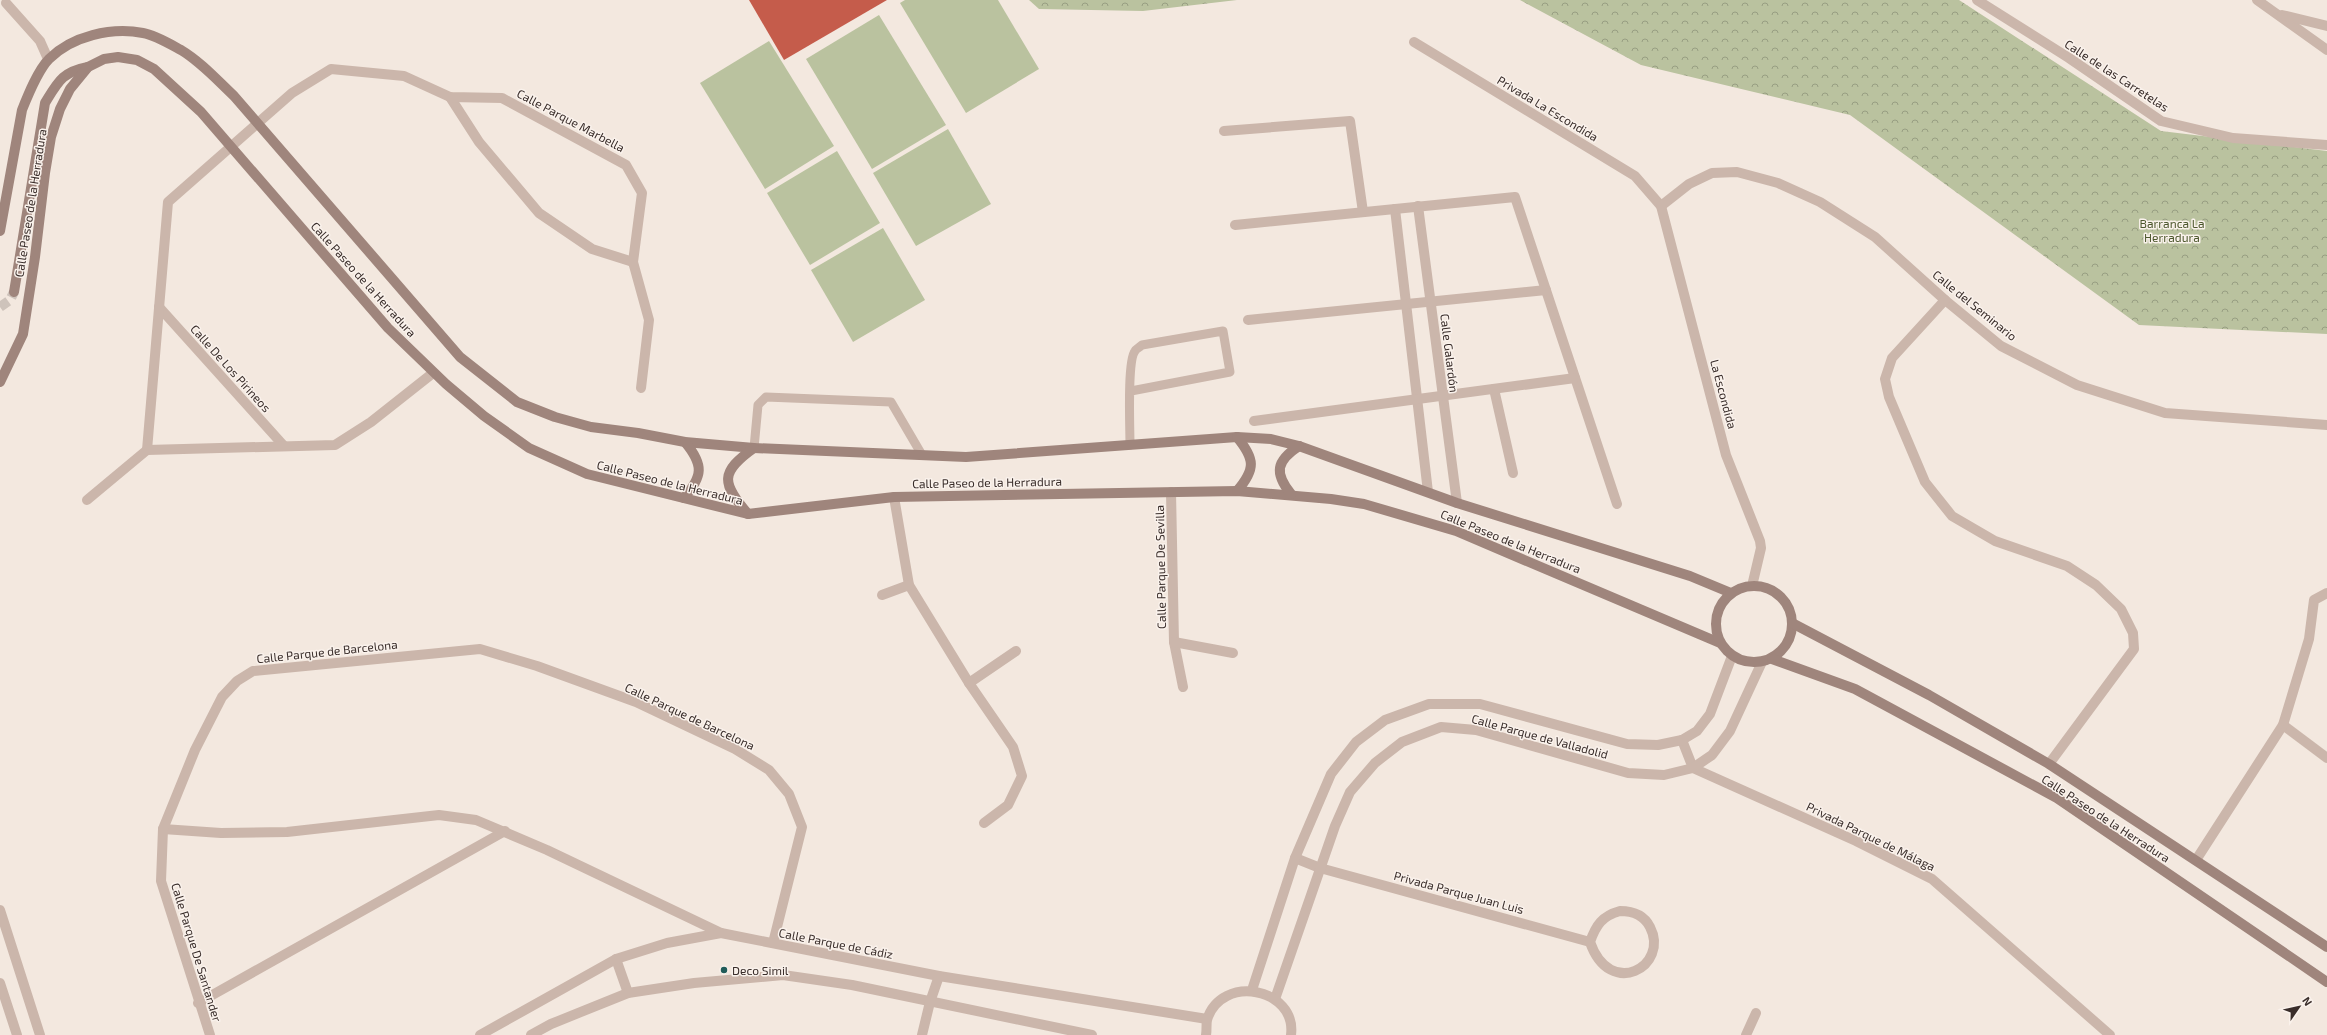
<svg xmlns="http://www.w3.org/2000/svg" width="2327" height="1035" font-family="'Exo 2',sans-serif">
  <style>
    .forest { fill: url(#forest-crowns) }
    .garden { fill: #bac29f }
    .building { fill: #c55c4b }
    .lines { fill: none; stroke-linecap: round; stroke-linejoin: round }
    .secondary-tunnel { stroke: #cec3bb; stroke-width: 10; stroke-dasharray: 10 5; stroke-linecap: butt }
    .service { stroke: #cbb6ab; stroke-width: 9 }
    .minor { stroke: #cbb6ab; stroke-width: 10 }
    .secondary { stroke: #9f857c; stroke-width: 10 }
    .poi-dot { fill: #1f5b59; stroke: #faf2ec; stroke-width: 1.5 }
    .labels { text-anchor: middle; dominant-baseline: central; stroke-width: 3; stroke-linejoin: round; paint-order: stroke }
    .street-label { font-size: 12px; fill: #392d2a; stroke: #faf2ec }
    .park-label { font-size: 12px; fill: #4d582e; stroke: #faf2ec }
    .poi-label { font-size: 12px; fill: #392d2a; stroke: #faf2ec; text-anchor: start }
  </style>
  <defs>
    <pattern id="forest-crowns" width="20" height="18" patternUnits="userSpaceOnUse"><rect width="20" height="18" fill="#bac29f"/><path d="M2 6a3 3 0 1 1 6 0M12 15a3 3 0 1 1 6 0" fill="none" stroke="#989e82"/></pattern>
  </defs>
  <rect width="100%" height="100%" fill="#f3e8df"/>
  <!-- forest -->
  <g class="forest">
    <path d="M1029,0H1237L1143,11L1039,9Z"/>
    <path d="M1520,0H1959L2161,131L2327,151V334L2139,325L1850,115L1641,65Z"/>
  </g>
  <!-- garden -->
  <g class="garden">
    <path d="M905,0H998L1039,69L966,113L900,3Z"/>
    <path d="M879,15L946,125L872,169L806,59Z"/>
    <path d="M769,41L834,146L765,189L700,83Z"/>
    <path d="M948,129L991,204L916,246L873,173Z"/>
    <path d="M837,151L880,223L810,265L767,193Z"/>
    <path d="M883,228L925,300L853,342L811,270Z"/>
  </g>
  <!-- building -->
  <path class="building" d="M749,0H887L784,60Z"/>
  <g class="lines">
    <!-- secondary-tunnel -->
    <path class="secondary-tunnel" d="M0,307L10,300L14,292"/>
    <!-- service -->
    <g class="service">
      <path d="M1130,445C1130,428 1127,361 1135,351C1136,349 1140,347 1142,345L1223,331L1230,372L1131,391"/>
      <path d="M754,448L758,405L766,397L891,402L922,455"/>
    </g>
    <!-- minor -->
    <g class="minor">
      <path d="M1977,0L2069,58L2161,121L2233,138L2327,145"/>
      <path d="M2257,0L2327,50"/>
      <path d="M6,3L40,41L48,59"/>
      <path d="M2282,15L2327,26"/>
      <path d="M1414,42L1635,176L1661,206L1726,455L1760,541L1761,548L1752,586"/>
      <path d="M450,97L479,142L539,213L592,249L633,262"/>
      <path d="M1224,131L1350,121L1363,212"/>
      <path d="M1418,206L1457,503"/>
      <path d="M1661,206L1689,184L1712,173L1737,172L1778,183L1820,202L1875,237L1945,300L2001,346L2077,385L2165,413L2327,425"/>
      <path d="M1395,209L1428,492"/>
      <path d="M1235,225L1515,197L1617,504"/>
      <path d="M1945,300L1892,358L1885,379L1889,397L1925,482L1952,516L1995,541L2067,566L2096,585L2121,609L2133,633L2134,649L2049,764"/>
      <path d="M159,307L284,446"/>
      <path d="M1248,320L1546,290"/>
      <path d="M1494,389L1513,473"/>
      <path d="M1254,421L1575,378"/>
      <path d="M147,450L168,202L292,93L331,69L404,76L450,97L502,98L626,165L642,193L633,262L649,320L641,388"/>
      <path d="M1171,492L1174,642L1183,687"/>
      <path d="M894,497L909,585L969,683L1013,747L1022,776L1008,805L984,823"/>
      <path d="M87,500L147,450L335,445L371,422L433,373"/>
      <path d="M882,595L909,585"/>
      <path d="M1174,642L1233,653"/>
      <path d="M969,683L1016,651"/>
      <path d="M2283,725L2327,758"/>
      <path d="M1682,740L1693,768L1856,841L1932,879L2110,1035"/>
      <path d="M163,829L221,833L287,832L439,815L476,820L547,850L721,933"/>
      <path d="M1295,858L1320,868L1590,942"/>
      <path d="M2196,860L2283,725L2309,639L2314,600L2327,593"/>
      <path d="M0,910L40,1035"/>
      <path d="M1620,911C1632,911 1644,915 1650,927C1670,966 1610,1000 1590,942C1596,925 1602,916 1620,911Z"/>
      <path d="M616,959L628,993"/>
      <path d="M0,983L17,1035"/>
      <path d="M1252,990L1295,858L1331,774L1356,742L1385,720L1429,704H1480L1627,744L1658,745L1682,740L1697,731L1710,714L1732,656"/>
      <path d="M1275,999L1335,826L1350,792L1375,763L1402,742L1441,727L1476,730L1628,773L1664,775L1693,768L1712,755L1730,731L1762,662"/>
      <path d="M198,1003L505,831"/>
      <path d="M210,1035L161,881L163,829L195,750L222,697L237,681L253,671L480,649L537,666L636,702L735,749L769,770L789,794L802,827L773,943"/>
      <path d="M480,1035L616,959L667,943L721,933L939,976L1207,1019"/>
      <path d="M531,1035L551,1024L628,993L694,983L783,975L852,985L1092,1035"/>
      <path d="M922,1035L930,1002L939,976"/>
      <path d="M1206,1035C1207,1030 1206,1024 1207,1020C1221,973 1297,988 1291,1035"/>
      <path d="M1746,1035L1756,1013"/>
    </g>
    <!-- secondary -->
    <g class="secondary">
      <path d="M0,231L22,110C28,95 38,70 49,59C72,36 111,27 143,33C155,35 170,44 181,50C201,62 217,80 234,96L460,357L517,402L555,417L591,427L638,433L685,442L754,448L966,457L1237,437L1271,439L1299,446L1457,503L1690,576L1731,593"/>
      <path d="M14,292L45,103C58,82 62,72 88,67"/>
      <path d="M0,382L23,334L35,257L45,173L51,137L60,109L70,89L88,67L104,59L118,57L137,60L154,69L201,112L388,328L446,384L484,416L529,448L587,474L748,514L894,497L1237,491L1331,499L1364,504L1456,531L1720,643"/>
      <path d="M1237,491C1256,469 1255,459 1237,437"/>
      <path d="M1291,494C1274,473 1276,461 1299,446"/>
      <path d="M684,498C703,476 704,465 685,442"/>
      <path d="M748,514C721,483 720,472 754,448"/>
      <circle cx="1754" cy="624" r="38"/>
      <path d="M1792,623L1929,695L2049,764L2327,947"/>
      <path d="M1772,659L1855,689L2057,798L2327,982"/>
    </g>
  </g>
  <!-- markers -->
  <circle class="poi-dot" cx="724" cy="970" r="4"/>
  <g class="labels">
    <!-- street labels -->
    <g class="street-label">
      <text transform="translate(2117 75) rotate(33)">Calle de las Carretelas</text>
      <text transform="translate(1548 108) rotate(31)">Privada La Escondida</text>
      <text transform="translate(571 120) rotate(28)">Calle Parque Marbella</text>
      <text transform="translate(30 203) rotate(-81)">Calle Paseo de la Herradura</text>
      <text transform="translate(364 279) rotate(48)">Calle Paseo de la Herradura</text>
      <text transform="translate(1975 305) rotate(39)">Calle del Seminario</text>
      <text transform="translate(1450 353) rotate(83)">Calle Galardón</text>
      <text transform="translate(231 368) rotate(48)">Calle De Los Pirineos</text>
      <text transform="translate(1724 394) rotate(75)">La Escondida</text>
      <text transform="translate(670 482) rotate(14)">Calle Paseo de la Herradura</text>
      <text transform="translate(987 482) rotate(-1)">Calle Paseo de la Herradura</text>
      <text transform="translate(1511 541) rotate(22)">Calle Paseo de la Herradura</text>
      <text transform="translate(1160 567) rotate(-91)">Calle Parque De Sevilla</text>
      <text transform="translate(327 651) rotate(-6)">Calle Parque de Barcelona</text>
      <text transform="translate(690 716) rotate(25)">Calle Parque de Barcelona</text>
      <text transform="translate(1540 736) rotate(15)">Calle Parque de Valladolid</text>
      <text transform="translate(2106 818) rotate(33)">Calle Paseo de la Herradura</text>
      <text transform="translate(1871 836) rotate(26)">Privada Parque de Málaga</text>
      <text transform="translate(1459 892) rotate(15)">Privada Parque Juan Luis</text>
      <text transform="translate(836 943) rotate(11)">Calle Parque de Cádiz</text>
      <text transform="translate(197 952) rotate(73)">Calle Parque De Santander</text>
    </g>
    <!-- park labels -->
    <g class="park-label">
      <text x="2172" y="223">Barranca La<tspan x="2172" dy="14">Herradura</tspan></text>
    </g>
    <!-- poi labels -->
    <g class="poi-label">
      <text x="732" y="970">Deco Simil</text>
    </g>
  </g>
  <!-- north arrow -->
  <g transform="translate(2299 1007) rotate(56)" stroke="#faf2ec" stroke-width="3" paint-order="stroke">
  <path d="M0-3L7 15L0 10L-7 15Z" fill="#392d2a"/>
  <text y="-6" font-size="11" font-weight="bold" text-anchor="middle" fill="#392d2a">N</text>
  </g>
</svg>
